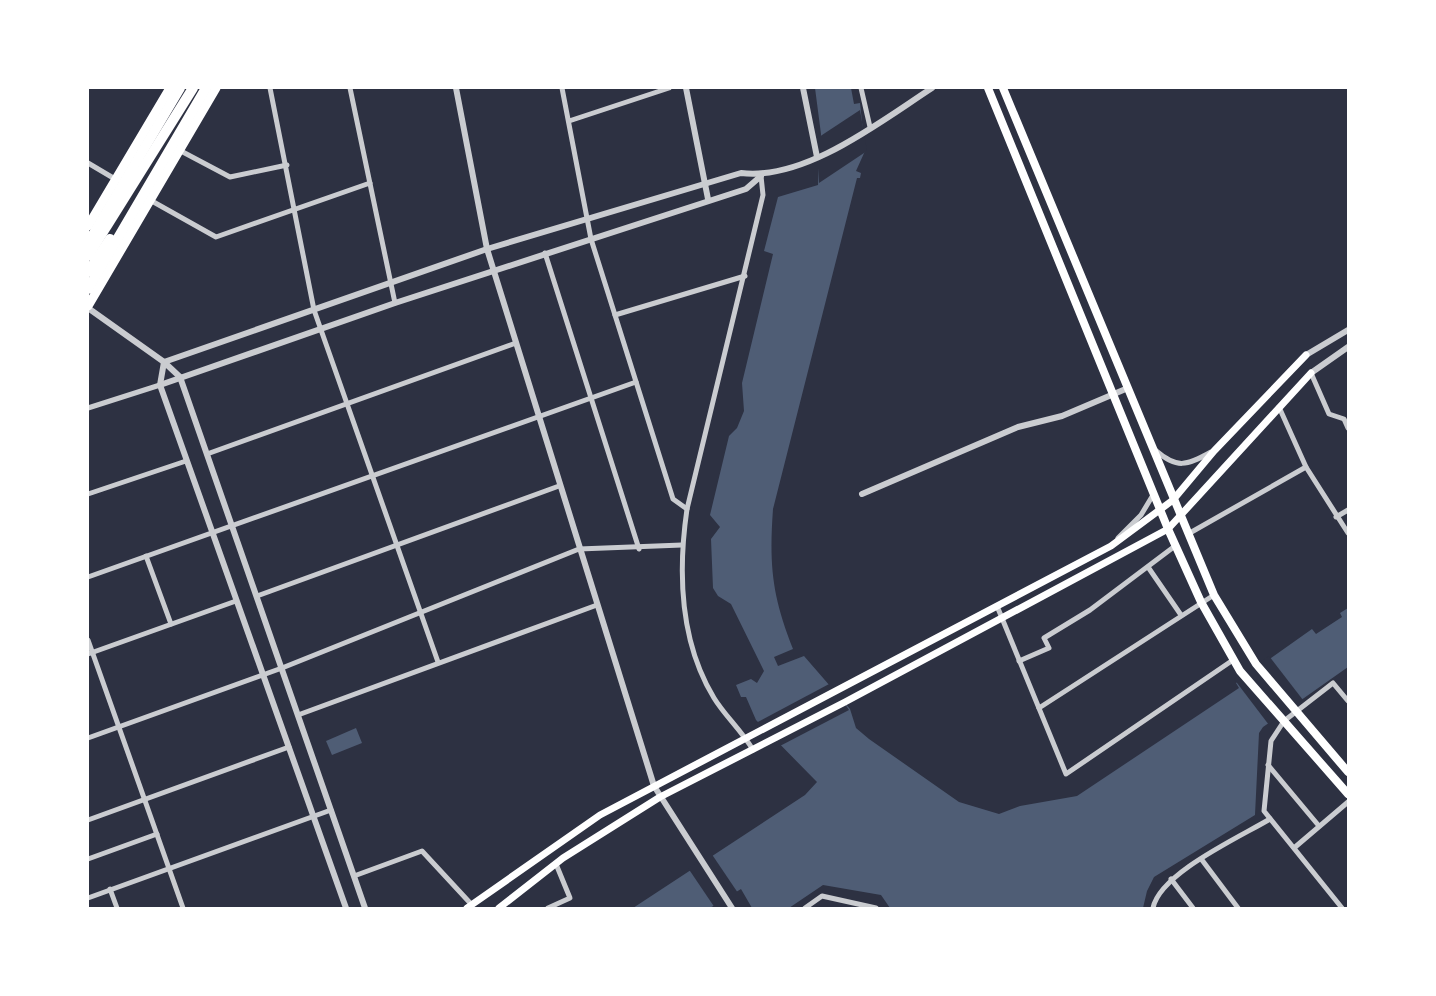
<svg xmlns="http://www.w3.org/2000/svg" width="1436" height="996" font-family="'Asap Condensed',sans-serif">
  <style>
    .water { fill: #4f5d75 }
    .pier { fill: #2d3142 }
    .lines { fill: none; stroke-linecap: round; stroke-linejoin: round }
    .minor { stroke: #caccd0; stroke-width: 5 }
    .tertiary { stroke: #caccd0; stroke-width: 6 }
    .secondary { stroke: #fff; stroke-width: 7 }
    .primary { stroke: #fff; stroke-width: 8 }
    .trunk { stroke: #fff; stroke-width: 9 }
    .motorway { stroke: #fff; stroke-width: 10 }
  </style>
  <rect width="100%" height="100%" fill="#2d3142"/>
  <!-- water -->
  <g class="water">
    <path d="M815,88H851L854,104L860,103L865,151L856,171L861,173L860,178H857L773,509C769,566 772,596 793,649L774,657L778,666L804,656L850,709L856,728L869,739L959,802L999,814L1020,806L1077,796L1239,688L1236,683L1312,629L1316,634L1342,617L1340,613L1348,608V667L1263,727L1259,733L1255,815L1154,877L1147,891L1143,908H890L881,895L823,885L789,908H752L741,889L710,908H633L805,795L817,782L756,720L746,697H741L736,685L751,679L757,683L764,671L731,604L718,596L713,588L711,539L720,527L710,515L729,436L737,428L744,411L742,383L773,254L764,251L778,197L818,185L821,134Z"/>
    <path d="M356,728L362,743L332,755L326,741Z"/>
  </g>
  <!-- pier -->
  <g class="pier">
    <path d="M860,110L867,151L819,183V137Z"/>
    <path d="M1269,656L1303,700L1269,725L1234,679Z"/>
    <path d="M831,683L849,710L778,747L754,724Z"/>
    <path d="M711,853L738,893L715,908L688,868Z"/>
  </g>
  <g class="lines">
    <!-- minor -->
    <g class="minor">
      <path d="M270,88L314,310L438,662"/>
      <path d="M350,88L395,303"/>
      <path d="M562,88L591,239L673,499L687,509"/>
      <path d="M861,88L870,127"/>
      <path d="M569,121L669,88"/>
      <path d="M179,150L230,177L287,165"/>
      <path d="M88,163L115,179"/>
      <path d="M150,200L216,237L370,183"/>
      <path d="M545,253L639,549"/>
      <path d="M615,315L745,276"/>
      <path d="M1311,373L1329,414L1344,419L1348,428"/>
      <path d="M1279,407L1306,467L1348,533"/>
      <path d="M88,408L160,385"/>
      <path d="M1155,450C1177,469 1186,466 1211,452"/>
      <path d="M207,454L516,343"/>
      <path d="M88,494L186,461"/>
      <path d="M1336,517L1348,510"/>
      <path d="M1188,534L1306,467"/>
      <path d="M1118,538L1141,515L1153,495"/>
      <path d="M146,556L171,624"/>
      <path d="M1148,567L1181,615"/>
      <path d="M88,577L636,382"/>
      <path d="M257,596L559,486"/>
      <path d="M997,606L1066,774L1233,660"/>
      <path d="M88,640L183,908"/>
      <path d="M88,654L236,601"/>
      <path d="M1019,661L1049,648L1044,638L1090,610L1175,546"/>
      <path d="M1039,708L1214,595"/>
      <path d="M298,715L597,605"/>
      <path d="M88,738L282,668L579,549L682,545"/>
      <path d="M753,750C742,731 725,716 714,698C680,642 678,571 687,509L763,195L761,176"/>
      <path d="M1268,765L1319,826"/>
      <path d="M88,820L289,747"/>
      <path d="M1294,848L1348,802"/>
      <path d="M88,859L157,834"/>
      <path d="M1202,860L1238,908"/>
      <path d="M354,876L422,851L472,905"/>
      <path d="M1171,879L1193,908"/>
      <path d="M110,889L117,908"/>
      <path d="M88,898L331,810"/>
      <path d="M548,908L570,898L556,864"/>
      <path d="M805,908L822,896L876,908"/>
      <path d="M1153,908C1160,873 1240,837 1270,819"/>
      <path d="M1342,908L1264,811L1271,741L1284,721L1333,683L1348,701"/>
    </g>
    <!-- tertiary -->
    <g class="tertiary">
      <path d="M456,88L487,249L654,786L732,908"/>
      <path d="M686,88L708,199"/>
      <path d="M803,88L817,157"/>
      <path d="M88,308L164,362L180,377L365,908"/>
      <path d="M1306,355L1348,330"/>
      <path d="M164,362L487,249L741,173C805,181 881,121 932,88"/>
      <path d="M164,362L160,385L346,908"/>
      <path d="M1311,373L1348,347"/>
      <path d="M160,385L395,303L746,189L761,176"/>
      <path d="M862,494L1018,427L1062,416L1128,388"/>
    </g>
    <!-- secondary -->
    <g class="secondary">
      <path d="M467,908L600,815L1111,546L1173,500L1214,451L1306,355"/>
      <path d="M499,908L563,858L660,797L845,702L1168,529L1311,373"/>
    </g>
    <!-- primary -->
    <g class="primary">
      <path d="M988,88L1168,529L1201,602L1240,671L1348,794"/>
      <path d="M1003,88L1214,595L1256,664L1348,772"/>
    </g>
    <!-- trunk -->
    <g class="trunk">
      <path d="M88,226L170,88"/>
      <path d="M88,306L216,88"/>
    </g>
    <!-- motorway -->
    <g class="motorway">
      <path d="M88,243L180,88"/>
      <path d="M88,256L193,88"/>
      <path d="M88,272L110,239"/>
      <path d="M88,289L206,88"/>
    </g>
  </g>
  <!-- border -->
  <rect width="1436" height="996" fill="none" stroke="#ffffff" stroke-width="178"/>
</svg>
